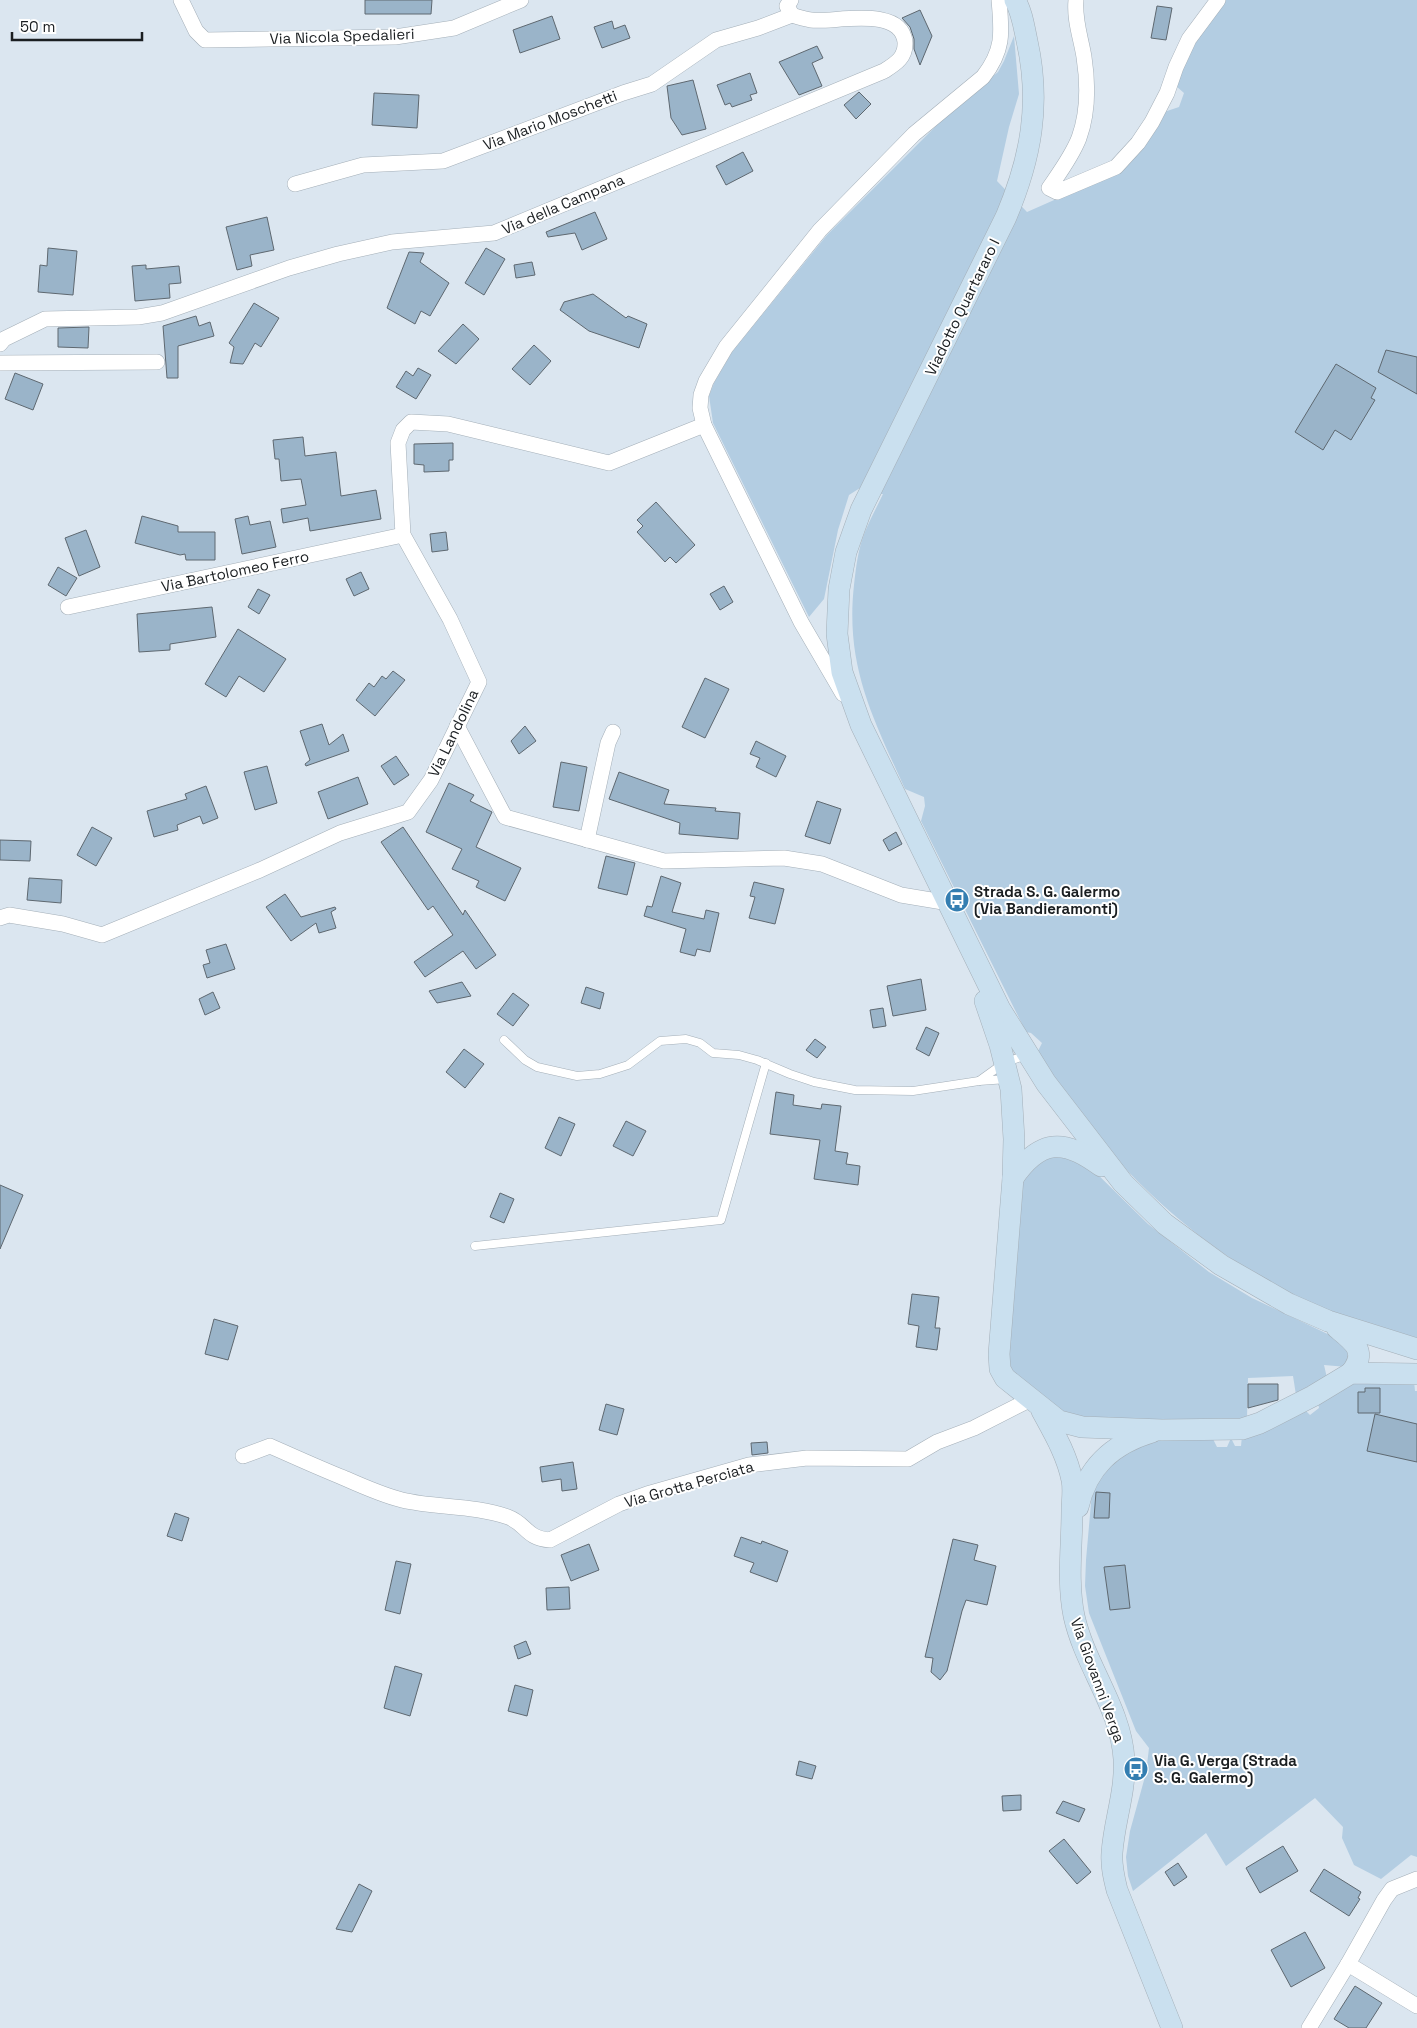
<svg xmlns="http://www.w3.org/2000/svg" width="1417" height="2028" font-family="'Space Grotesk',sans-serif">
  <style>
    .green { fill: #b3cde2 }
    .building { fill: #9ab4c9; stroke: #5e6870 }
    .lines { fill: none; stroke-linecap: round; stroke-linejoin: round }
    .lane-casing { stroke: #a4afb8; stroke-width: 9 }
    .street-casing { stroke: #a4afb8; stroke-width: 16 }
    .secondary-casing { stroke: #a4afb8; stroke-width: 22 }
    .lane { stroke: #fff; stroke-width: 8 }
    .street { stroke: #fff; stroke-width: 15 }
    .secondary { stroke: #cae0ef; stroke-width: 21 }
    .labels { text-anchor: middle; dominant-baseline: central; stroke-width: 4; stroke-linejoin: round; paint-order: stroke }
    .street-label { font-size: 15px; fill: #1a1e21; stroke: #fff }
    .poi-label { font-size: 15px; font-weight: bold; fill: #1a1e21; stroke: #fff; text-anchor: start }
  </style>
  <rect width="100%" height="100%" fill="#dbe6f0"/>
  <!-- green -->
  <g class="green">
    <path d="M1225,0H1417V1339C1391,1331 1364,1323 1338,1314C1244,1279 1160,1212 1096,1136C1074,1111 1056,1080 1037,1053L1042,1043L1031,1033L1026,1032L921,821L925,806L924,797L905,789C873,718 845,666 854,585C856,568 858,548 865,532C870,519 877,507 883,494L870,493L860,488L849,495L838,530L824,599L809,617L713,423L709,396L714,383L732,352L827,235L947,115L998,72L1004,61L1014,36L1019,94L1009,127L997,181L1027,212L1113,174L1161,113L1179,107L1184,93L1176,86L1187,50Z"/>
    <path d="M1059,1154L1084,1161L1148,1224L1209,1272L1252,1298L1336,1338L1348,1351L1347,1367L1324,1365L1327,1378L1296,1395L1293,1376L1248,1378L1247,1418L1233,1421L1072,1419L1014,1373L1009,1367L1008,1357L1021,1184L1029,1166Z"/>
    <path d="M1351,1381H1414L1415,1391H1417V1857L1411,1855L1381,1879L1354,1865L1342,1838L1343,1827L1315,1798L1226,1866L1206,1833L1133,1891L1128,1876L1126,1857L1130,1831L1146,1773L1149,1748L1136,1731L1089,1613L1085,1586L1086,1560L1092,1492L1110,1461L1157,1438L1212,1437L1217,1447H1227L1231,1438L1235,1446H1241L1242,1436L1306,1411L1310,1415L1319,1408L1318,1402Z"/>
  </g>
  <!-- building -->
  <g class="building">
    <path d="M365,0H432L431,14H365Z"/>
    <path d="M1157,6L1172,8L1166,40L1151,38Z"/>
    <path d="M920,10L932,36L920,65L914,49V39L910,27L902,18Z"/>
    <path d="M552,16L560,39L520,53L513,30Z"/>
    <path d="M612,21L614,29L625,25L630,38L602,48L594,27Z"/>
    <path d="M817,46L823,58L812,63L822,86L799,95L779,62Z"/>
    <path d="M750,73L757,93L750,95L752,100L732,107L730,103L725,105L717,85Z"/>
    <path d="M693,80L706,129L682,135L671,118L667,86Z"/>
    <path d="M859,92L871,104L856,119L844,105Z"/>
    <path d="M374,93L419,95L417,128L372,125Z"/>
    <path d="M743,152L753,171L726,185L716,166Z"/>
    <path d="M595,212L607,239L582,250L575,233L548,237L546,232Z"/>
    <path d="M267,217L274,250L250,255L252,266L237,270L226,227Z"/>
    <path d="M48,248L77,251L73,295L38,292L40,265L47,266Z"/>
    <path d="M486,248L505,259L484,295L465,283Z"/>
    <path d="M409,252L424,253L420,262L449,283L430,316L421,311L415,324L387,308Z"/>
    <path d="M532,262L535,275L516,278L514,265Z"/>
    <path d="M146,265V269L179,266L181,283L169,284L170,298L135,301L132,266Z"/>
    <path d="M593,294L626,318L628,316L647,324L639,348L589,331L560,310L564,302Z"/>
    <path d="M254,303L279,318L261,347L255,343L243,364L230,363L234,347L229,343Z"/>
    <path d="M196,316L199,326L210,322L214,336L178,346V378H167L163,326Z"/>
    <path d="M463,324L479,339L456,364L438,351Z"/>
    <path d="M89,327L88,348L58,347V328Z"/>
    <path d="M534,345L551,361L530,385L512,369Z"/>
    <path d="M1386,350L1417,357V394L1378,372Z"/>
    <path d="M1336,364L1376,388L1371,398L1375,400L1351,440L1335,430L1323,450L1295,432Z"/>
    <path d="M418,368L431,375L416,399L396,387L406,371L413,376Z"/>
    <path d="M15,373L43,384L33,410L5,399Z"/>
    <path d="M303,437L305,456L336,452L341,496L376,490L381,519L310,531L308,518L283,523L281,509L306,505L301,479L281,481L279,459H275L273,440Z"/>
    <path d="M453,443V460H449V471L424,472V465L414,464V444Z"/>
    <path d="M656,502L695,545L676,563L670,557L665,562L637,532L643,526L637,520Z"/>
    <path d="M142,516L178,526V532H215V560H186L185,554L180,555L135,543Z"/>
    <path d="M248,516L250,525L270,521L276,547L242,554L235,519Z"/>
    <path d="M86,530L100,567L79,576L65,538Z"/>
    <path d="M446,532L448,550L432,552L430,534Z"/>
    <path d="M58,567L77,578L66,596L48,585Z"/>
    <path d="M361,572L369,589L354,596L346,579Z"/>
    <path d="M724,586L733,602L720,610L710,594Z"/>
    <path d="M258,589L270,595L259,614L248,607Z"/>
    <path d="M212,607L216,637L170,644V650L139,652L137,614Z"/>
    <path d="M238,629L286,659L264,692L239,676L226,697L205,684Z"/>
    <path d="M393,671L405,680L375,716L356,700L369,683L374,687L382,676L386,679Z"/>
    <path d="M705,678L729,689L705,738L682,727Z"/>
    <path d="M322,724L329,745L343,734L349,751L306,766L305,764L310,760L300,731Z"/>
    <path d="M525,726L536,741L519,754L511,741Z"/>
    <path d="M756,741L786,756L776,777L756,767L760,758L750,754Z"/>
    <path d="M396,756L409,775L394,785L381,766Z"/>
    <path d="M561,762L587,767L579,811L553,807Z"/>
    <path d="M267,766L277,803L255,810L244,772Z"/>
    <path d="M619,772L669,790L664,804L716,808L715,811L740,813L738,839L679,834L680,823L609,799Z"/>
    <path d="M358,777L368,804L328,819L318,792Z"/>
    <path d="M449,783L474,795L470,801L492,812L476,847L521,868L505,901L476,887L479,881L452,869L462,849L426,832Z"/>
    <path d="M206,786L218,818L203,824L200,816L177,825L178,830L154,837L147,811L187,799L185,794Z"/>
    <path d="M817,801L841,809L830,844L805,836Z"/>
    <path d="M92,827L112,838L96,866L77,855Z"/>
    <path d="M403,827L463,915L465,910L496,955L476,969L463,951L425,977L414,962L453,935L433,906L428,910L381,842Z"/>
    <path d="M896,832L902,844L889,851L883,840Z"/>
    <path d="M0,840L31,841L30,861L0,860Z"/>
    <path d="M606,856L635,863L627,895L598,888Z"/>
    <path d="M661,876L681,883L672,912L704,919L706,910L719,913L710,952L697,949L695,956L680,952L686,929L644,916L647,906L652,907Z"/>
    <path d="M29,878L62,880L61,903L27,900Z"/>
    <path d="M754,882L784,889L775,924L749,918L755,897L750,896Z"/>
    <path d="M285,894L301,917L335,907L336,909L331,912L336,928L319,933L316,923L291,941L266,907Z"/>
    <path d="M226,944L235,969L207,978L203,965L210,963L206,950Z"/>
    <path d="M921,979L926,1010L893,1016L887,986Z"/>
    <path d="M462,982L471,996L437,1003L429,991Z"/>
    <path d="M586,987L604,993L600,1009L581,1003Z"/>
    <path d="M213,992L220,1008L205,1015L199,999Z"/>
    <path d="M513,993L529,1005L513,1026L497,1014Z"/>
    <path d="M883,1008L886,1026L873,1028L870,1010Z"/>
    <path d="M926,1027L939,1033L929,1056L916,1049Z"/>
    <path d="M815,1039L826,1047L817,1058L806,1050Z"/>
    <path d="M464,1049L484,1064L465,1088L446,1072Z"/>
    <path d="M776,1092L794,1095L793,1105L821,1109L822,1104L841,1106L835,1151L848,1153L846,1164L860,1166L858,1185L814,1179L820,1140L770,1134Z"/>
    <path d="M559,1117L575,1124L561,1156L545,1148Z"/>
    <path d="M626,1121L646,1131L633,1156L613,1146Z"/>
    <path d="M0,1185L23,1195L0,1249Z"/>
    <path d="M500,1193L514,1199L504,1223L490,1217Z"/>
    <path d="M912,1294L939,1297L935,1328H940L937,1350L916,1347L919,1326L908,1324Z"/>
    <path d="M214,1319L238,1326L228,1360L205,1354Z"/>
    <path d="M1248,1384H1278V1400L1248,1408Z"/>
    <path d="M1365,1388H1380V1413H1358V1392H1365Z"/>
    <path d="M606,1404L624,1409L617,1435L599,1430Z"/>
    <path d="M1375,1414L1417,1424V1462L1367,1451Z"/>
    <path d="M767,1442L768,1453L752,1455L751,1443Z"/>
    <path d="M573,1462L577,1489L562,1491L561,1479L542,1482L540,1467Z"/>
    <path d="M1096,1492L1110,1493L1109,1518H1094Z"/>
    <path d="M175,1513L189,1518L182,1541L167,1536Z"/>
    <path d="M741,1537L761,1544L762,1541L788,1551L777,1582L750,1572L754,1563L734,1556Z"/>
    <path d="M953,1539L978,1545L974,1560L996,1566L987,1605L966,1600L962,1611L947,1671L940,1680L931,1672L933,1658L925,1657Z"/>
    <path d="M589,1544L599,1570L571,1581L561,1555Z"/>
    <path d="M396,1561L411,1564L400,1614L385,1610Z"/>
    <path d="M1125,1565L1130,1608L1110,1610L1104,1567Z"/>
    <path d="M569,1587L570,1609L547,1610L546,1588Z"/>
    <path d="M526,1641L531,1654L518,1659L514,1646Z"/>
    <path d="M395,1666L422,1674L410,1716L384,1708Z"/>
    <path d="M515,1685L533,1690L527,1716L508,1711Z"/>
    <path d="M799,1761L816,1766L812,1779L796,1775Z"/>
    <path d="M1021,1795V1810L1003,1811L1002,1796Z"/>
    <path d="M1063,1801L1085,1809L1079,1822L1056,1813Z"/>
    <path d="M1064,1839L1091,1872L1077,1884L1049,1851Z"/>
    <path d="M1283,1846L1298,1871L1260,1893L1246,1868Z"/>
    <path d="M1178,1863L1187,1877L1174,1886L1165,1872Z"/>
    <path d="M1324,1869L1361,1892L1358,1898L1360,1899L1349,1916L1310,1891Z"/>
    <path d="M359,1884L372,1891L352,1932L336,1929Z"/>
    <path d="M1305,1932L1325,1968L1291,1987L1271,1950Z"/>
    <path d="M1355,1986L1382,2003L1366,2028H1349L1334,2019Z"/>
  </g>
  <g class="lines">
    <defs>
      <g id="lane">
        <path d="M504,1040L525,1060L537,1067L577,1076L600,1074L628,1065L660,1041L686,1039L700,1043L713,1053L739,1055L757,1060L790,1074L814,1082L855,1090L913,1091L979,1081L1007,1079"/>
        <path d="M979,1081L1004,1063L1026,1055"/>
        <path d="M475,1246L721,1220L766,1063"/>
      </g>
      <g id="street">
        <path d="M181,0L196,31L205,40L395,37L454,28L521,0"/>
        <path d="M1076,0C1074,20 1081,38 1084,57C1088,83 1088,113 1079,138C1072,156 1060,172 1049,188L1057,192L1116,167L1138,143L1152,122L1167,93L1176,67L1189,39L1218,0"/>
        <path d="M295,184L363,165L443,161L623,93L652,84L716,40L758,28L792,15"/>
        <path d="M0,344L4,339L45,319L138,317L162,313L289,268L338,254L392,242L494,233L884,71C895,64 906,58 905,42C901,5 834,23 811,20C804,19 798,17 792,15L787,6L791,0"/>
        <path d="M0,363L157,362"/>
        <path d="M68,607L403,535"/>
        <path d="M843,694L801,622L704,425L700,408L701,395L706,381L726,347L820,230L914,134L983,77C1004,50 1002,33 999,0"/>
        <path d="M457,726L505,817L664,861L784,858L822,864L901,895L949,903"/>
        <path d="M587,840L608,743L613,732"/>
        <path d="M0,918L9,915L63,924L102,935L260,870L340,833L408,812L431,780L479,682L450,619L403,535L398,443L403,430L411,422L448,424L609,463L704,425"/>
        <path d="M243,1456L270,1446C295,1457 319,1468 344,1478C362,1486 382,1495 402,1500C436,1508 474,1505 508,1517C527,1524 525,1538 550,1540L619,1504L647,1494L749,1465L807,1458L908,1459L937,1442L974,1428L1031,1399"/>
        <path d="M1348,1964L1417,2006"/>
        <path d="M1309,2028L1348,1964L1384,1900L1392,1889L1417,1879"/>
      </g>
      <g id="secondary">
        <path d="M1015,0C1022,12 1024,27 1027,41C1041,104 1031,158 1006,217L861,510L846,552L839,589L837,634L842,672L861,725L1000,1009L1046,1083L1123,1183L1165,1224L1221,1265L1289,1304L1328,1321L1417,1349"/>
        <path d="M985,1001L1000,1045L1011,1089L1014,1139L1013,1178L999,1354L1000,1369L1005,1378L1059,1421L1082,1427L1162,1430L1242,1429L1260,1423L1313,1396L1351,1373L1417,1374"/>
        <path d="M1013,1178C1040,1139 1064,1138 1101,1166"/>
        <path d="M1337,1328C1354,1342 1368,1351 1351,1373"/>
        <path d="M1042,1411C1054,1433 1067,1455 1072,1480C1074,1490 1072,1501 1072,1511C1072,1546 1067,1581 1074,1616C1085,1666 1121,1708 1124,1759C1126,1792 1114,1821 1112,1853C1111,1866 1114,1878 1117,1890L1172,2028"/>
        <path d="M1078,1507C1087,1467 1112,1444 1152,1432"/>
      </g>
    </defs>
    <!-- lane casing -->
    <use href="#lane" class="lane-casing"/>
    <!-- street casing -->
    <use href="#street" class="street-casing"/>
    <!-- secondary casing -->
    <use href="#secondary" class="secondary-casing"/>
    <!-- lane -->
    <use href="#lane" class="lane"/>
    <!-- street -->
    <use href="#street" class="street"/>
    <!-- secondary -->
    <use href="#secondary" class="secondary"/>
  </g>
  <!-- icons -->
  <defs>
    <symbol id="bus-disc" viewBox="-11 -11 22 22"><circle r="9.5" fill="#347eb1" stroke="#fff"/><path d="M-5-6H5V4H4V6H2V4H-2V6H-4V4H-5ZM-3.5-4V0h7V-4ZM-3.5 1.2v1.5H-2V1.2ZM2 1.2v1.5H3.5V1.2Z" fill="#fff"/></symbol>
  </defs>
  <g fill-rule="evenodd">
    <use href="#bus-disc" x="943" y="886" width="28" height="28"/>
    <use href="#bus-disc" x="1122" y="1755" width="28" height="28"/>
  </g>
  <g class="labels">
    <!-- street labels -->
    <g class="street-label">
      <text transform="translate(342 36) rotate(-2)">Via Nicola Spedalieri</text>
      <text transform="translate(550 120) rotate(-21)">Via Mario Moschetti</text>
      <text transform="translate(563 204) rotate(-23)">Via della Campana</text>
      <text transform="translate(962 307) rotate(-64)">Viadotto Quartararo I</text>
      <text transform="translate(235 571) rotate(-12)">Via Bartolomeo Ferro</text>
      <text transform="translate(453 733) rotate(-64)">Via Landolina</text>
      <text transform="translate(689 1484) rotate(-16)">Via Grotta Perciata</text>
      <text transform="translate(1098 1680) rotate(70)">Via Giovanni Verga</text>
    </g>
    <!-- poi labels -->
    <g class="poi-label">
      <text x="974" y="891">Strada S. G. Galermo<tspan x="974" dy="17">(Via Bandieramonti)</tspan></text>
      <text x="1154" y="1760">Via G. Verga (Strada<tspan x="1154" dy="17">S. G. Galermo)</tspan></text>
    </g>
  </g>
  <!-- scale -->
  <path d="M12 32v8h130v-8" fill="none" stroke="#1a1e21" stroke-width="2.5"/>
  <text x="20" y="32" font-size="15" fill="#1a1e21" stroke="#ffffff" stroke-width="4" paint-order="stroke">50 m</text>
</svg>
